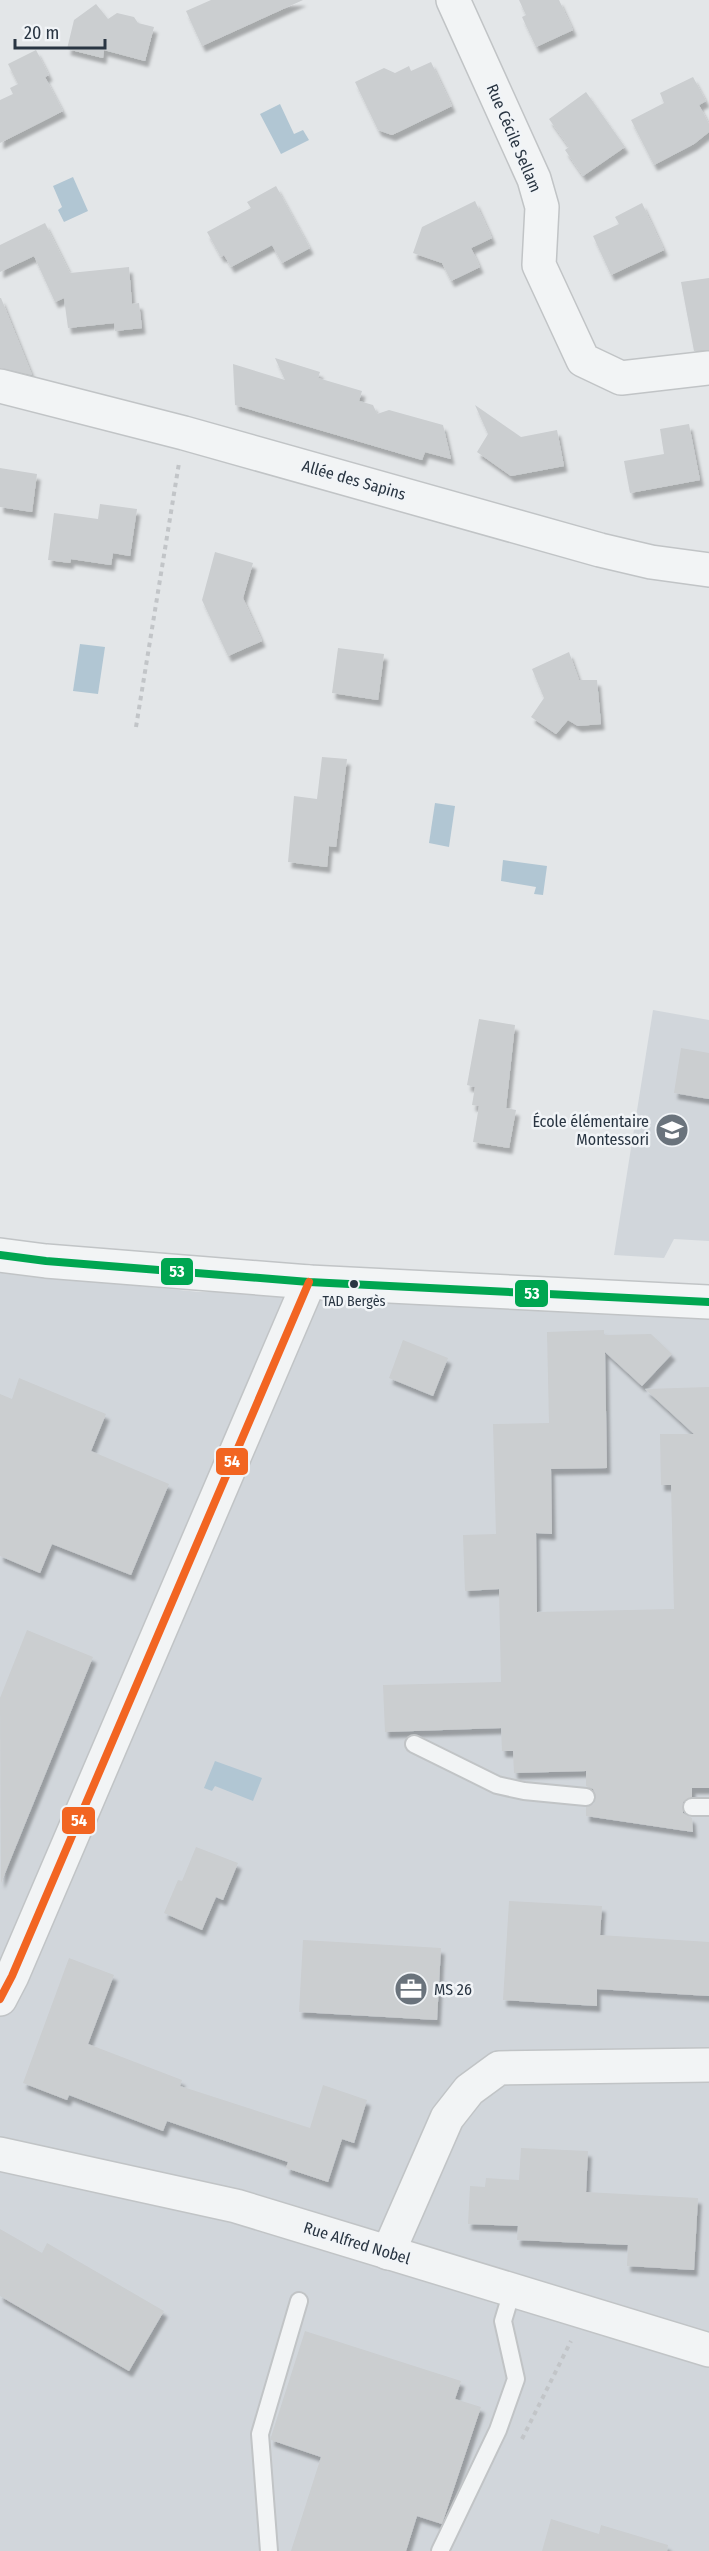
<svg xmlns="http://www.w3.org/2000/svg" width="709" height="2551" font-family="'Fira Sans Condensed',sans-serif">
  <style>
    .built { fill: #d1d6db }
    .water { fill: #b1c6d3 }
    .building { fill: #cbced0; filter: url(#shadow) }
    .lines { fill: none; stroke-linecap: round; stroke-linejoin: round }
    .lane-casing { stroke: #c1c4c6; stroke-width: 20 }
    .street-casing { stroke: #c1c4c6; stroke-width: 36 }
    .path { stroke: #c2c5c8; stroke-width: 4; stroke-dasharray: 4.5 4.5; stroke-linecap: butt }
    .lane { stroke: #f2f4f5; stroke-width: 16 }
    .street { stroke: #f2f4f5; stroke-width: 33 }
    .bus-1-casing { stroke: #f1f4f7; stroke-width: 12 }
    .bus-2-casing { stroke: #f1f4f7; stroke-width: 12 }
    .bus-1 { stroke: #00a651; stroke-width: 8 }
    .bus-2 { stroke: #f26522; stroke-width: 8 }
    .bus-dot { fill: #293542; stroke: #f1f4f7; stroke-width: 2 }
    .labels { text-anchor: middle; dominant-baseline: central; stroke-width: 5; stroke-linejoin: round; paint-order: stroke }
    .bus-label { font-size: 14px; fill: #293542; stroke: #f1f4f7 }
    .street-label { font-size: 16px; fill: #293542; stroke: #f1f4f7 }
    .poi-label { font-size: 16px; fill: #293542; stroke: #f1f4f7; text-anchor: end }
    .line-badge { stroke: #f1f4f7; stroke-width: 2 }
    .badge-label { font-size: 16px; text-anchor: middle; font-weight: bold; fill: #fff }
  </style>
  <defs>
    <filter id="shadow"><feDropShadow dx="3.5" dy="6" stdDeviation="1.5" flood-color="#0004"/></filter>
  </defs>
  <rect width="100%" height="100%" fill="#e3e6e8"/>
  <!-- built -->
  <g class="built">
    <path d="M653,1010L709,1020V1241L674,1239L664,1258L614,1255Z"/>
    <path d="M0,1272L199,1292L709,1288V2551H0Z"/>
  </g>
  <!-- water -->
  <g class="water">
    <path d="M280,104L294,134L303,130L309,140L281,154L260,114Z"/>
    <path d="M73,177L88,211L64,222L58,210L62,207L53,186Z"/>
    <path d="M80,644L105,647L98,694L73,691Z"/>
    <path d="M435,803L455,806L449,847L429,843Z"/>
    <path d="M503,860L547,866L543,895L534,894L536,887L501,881Z"/>
    <path d="M215,1761L262,1778L253,1801L215,1786L212,1791L204,1788Z"/>
  </g>
  <!-- building -->
  <g class="building">
    <path d="M211,0H303L202,46L186,11Z"/>
    <path d="M519,0H559L573,30L536,47L522,17L526,15Z"/>
    <path d="M96,4L108,19L117,13L134,17L138,23L154,27L145,61L104,50L103,58L67,49L74,20Z"/>
    <path d="M36,50L49,75L45,77L63,111L0,143V100L13,94L10,88L18,84L8,64Z"/>
    <path d="M431,62L452,106L392,135L378,130L355,82L384,68L395,73L409,66L411,71Z"/>
    <path d="M693,77L706,101L699,105L709,124V132L694,144L654,165L631,120L664,103L660,93Z"/>
    <path d="M586,92L625,147L583,176L565,150L569,147L549,119Z"/>
    <path d="M276,186L310,248L282,263L272,245L231,267L224,255L221,257L207,232L251,208L247,202Z"/>
    <path d="M475,201L492,238L471,248L480,267L451,281L442,263L413,253L422,227Z"/>
    <path d="M642,203L664,250L611,275L593,236L619,224L615,217Z"/>
    <path d="M45,223L70,273L129,267L132,304L139,303L142,328L115,331L114,323L68,328L64,298L55,302L34,256L0,272V245Z"/>
    <path d="M709,278V350L694,351L681,282Z"/>
    <path d="M0,298H1L32,375L0,368Z"/>
    <path d="M275,358L320,372L318,378L362,391L359,401L373,405L377,414L389,410L443,425L451,459L425,452L422,460L235,405L233,364L285,380Z"/>
    <path d="M475,405L521,437L557,430L564,466L511,476L477,452L488,434Z"/>
    <path d="M689,424L700,480L630,493L624,461L664,454L660,429Z"/>
    <path d="M0,468L37,474L32,512L0,507Z"/>
    <path d="M100,504L137,509L130,556L113,553L111,565L71,559L70,563L48,560L54,513L98,519Z"/>
    <path d="M215,552L253,563L243,598L262,641L228,656L202,600Z"/>
    <path d="M338,648L384,654L378,700L332,693Z"/>
    <path d="M569,652L579,680H597L601,724L578,726L568,720L556,734L531,717L544,698L532,669Z"/>
    <path d="M322,757L347,759L336,847L329,846L327,867L288,862L294,796L317,799Z"/>
    <path d="M479,1019L515,1025L506,1108L516,1110L509,1148L473,1142L479,1106L472,1105L475,1087L467,1085Z"/>
    <path d="M681,1048L709,1053V1099L674,1093Z"/>
    <path d="M604,1330V1335L651,1334L672,1354L642,1386L605,1352L607,1468L551,1469L552,1534L536,1533L537,1612L674,1609L671,1485H661L660,1434H694L645,1389L709,1387V1788H692V1797L683,1802V1813L692,1818L693,1832L586,1816V1807L594,1804L596,1797L593,1789L586,1786V1771L514,1773L513,1751H502L501,1728L385,1732L383,1685L501,1682L499,1589L465,1591L463,1535L496,1534L493,1424L549,1423L547,1332Z"/>
    <path d="M403,1340L448,1358L433,1396L389,1378Z"/>
    <path d="M19,1378L106,1414L91,1451L169,1484L131,1575L52,1544L40,1573L0,1556V1394L12,1399Z"/>
    <path d="M27,1630L93,1657L1,1883L0,1698Z"/>
    <path d="M196,1847L238,1863L223,1900L216,1897L202,1930L164,1913L178,1880L182,1881Z"/>
    <path d="M509,1901L602,1906L600,1935L709,1942V1996L597,1989V2006L503,2000Z"/>
    <path d="M303,1940L441,1948L437,2020L299,2012Z"/>
    <path d="M69,1958L114,1975L88,2044L182,2080L180,2086L310,2128L323,2085L367,2100L354,2143L342,2139L328,2182L286,2168L288,2162L167,2121L163,2131L69,2095L67,2100L23,2083Z"/>
    <path d="M521,2148L588,2151L586,2192L698,2198L694,2270L627,2266L628,2245L517,2240L518,2226L468,2224L470,2186L485,2187L486,2178L519,2180Z"/>
    <path d="M0,2229L42,2253L47,2243L164,2311L129,2371L0,2296Z"/>
    <path d="M305,2331L461,2381L455,2399L481,2407L442,2524L417,2516L406,2551H291L321,2457L271,2440V2437Z"/>
    <path d="M551,2519L599,2534L601,2525L668,2545L667,2551H542Z"/>
  </g>
  <g class="lines">
    <defs>
      <g id="lane">
        <path d="M414,1744L497,1785L524,1791L586,1797"/>
        <path d="M692,1807H709"/>
        <path d="M269,2551L260,2434L299,2301"/>
        <path d="M440,2551L498,2430L516,2379L503,2321L512,2291"/>
      </g>
      <g id="street">
        <path d="M453,0L534,179L542,207L539,265L583,360L621,378L709,368"/>
        <path d="M0,386L184,433L600,550L651,562L709,570"/>
        <path d="M0,1255L46,1261L309,1282L709,1302"/>
        <path d="M0,1999L12,1976L309,1282"/>
        <path d="M0,2154L236,2206L709,2350"/>
        <path d="M388,2253L447,2118L469,2090L499,2068L709,2065"/>
      </g>
    </defs>
    <!-- lane casing -->
    <use href="#lane" class="lane-casing"/>
    <!-- street casing -->
    <use href="#street" class="street-casing"/>
    <!-- path -->
    <g class="path">
      <path d="M136,727L179,463"/>
      <path d="M522,2439L571,2341"/>
    </g>
    <!-- lane -->
    <use href="#lane" class="lane"/>
    <!-- street -->
    <use href="#street" class="street"/>
    <defs>
      <path id="bus-1" d="M0,1255L46,1261L309,1282L709,1302"/>
      <path id="bus-2" d="M0,1999L12,1976L309,1282"/>
    </defs>
    <!-- bus-1 casing -->
    <use href="#bus-1" class="bus-1-casing"/>
    <!-- bus-2 casing -->
    <use href="#bus-2" class="bus-2-casing"/>
    <!-- bus-1 -->
    <use href="#bus-1" class="bus-1"/>
    <!-- bus-2 -->
    <use href="#bus-2" class="bus-2"/>
  </g>
  <!-- icons -->
  <defs>
    <symbol id="school-disc" viewBox="-11 -11 22 22"><circle r="9.5" fill="#6a737c" stroke="#f1f4f7"/><path d="M0-5L7-2L0 1L-7-2ZM-4 1L0 2.5L4 1V4Q0 6-4 4Z" fill="#fff"/></symbol>
    <symbol id="office-disc" viewBox="-11 -11 22 22"><circle r="9.5" fill="#6a737c" stroke="#f1f4f7"/><path d="M-6-3h4V-5.5h4V-3h4V5H-6ZM-1-4.5V-3h2v-1.5ZM-6 0V1H6V0Z" fill="#fff"/></symbol>
  </defs>
  <g fill-rule="evenodd">
    <use href="#school-disc" x="653" y="1111" width="38" height="38"/>
    <use href="#office-disc" x="392" y="1970" width="38" height="38"/>
  </g>
  <!-- markers -->
  <circle class="bus-dot" cx="354" cy="1284" r="5"/>
  <g class="labels">
    <!-- bus labels -->
    <g class="bus-label">
      <text x="354" y="1301">TAD Bergès</text>
    </g>
    <!-- street labels -->
    <g class="street-label">
      <text transform="translate(514 138) rotate(67)">Rue Cécile Sellam</text>
      <text transform="translate(354 480) rotate(16)">Allée des Sapins</text>
      <text transform="translate(357 2243) rotate(17)">Rue Alfred Nobel</text>
    </g>
    <!-- poi labels -->
    <g class="poi-label">
      <text x="649" y="1121">École élémentaire<tspan x="649" dy="18">Montessori</tspan></text>
      <text x="434" y="1989" text-anchor="start">MS 26</text>
    </g>
  </g>
  <g class="line-badge">
    <rect x="160" y="1257" width="34" height="29" rx="6" fill="#00a651"/>
    <rect x="514" y="1279" width="35" height="29" rx="6" fill="#00a651"/>
    <rect x="215" y="1447" width="34" height="29" rx="6" fill="#f26522"/>
    <rect x="61" y="1806" width="35" height="29" rx="6" fill="#f26522"/>
  </g>
  <g class="badge-label">
    <text x="177" y="1277">53</text>
    <text x="532" y="1299">53</text>
    <text x="232" y="1467">54</text>
    <text x="79" y="1826">54</text>
  </g>
  <!-- scale -->
  <path d="M15 39v9h90v-9" fill="none" stroke="#293542" stroke-width="3"/>
  <text x="24" y="39" font-size="18" fill="#293542" stroke="#f1f4f7" stroke-width="4.5" paint-order="stroke">20 m</text>
</svg>
